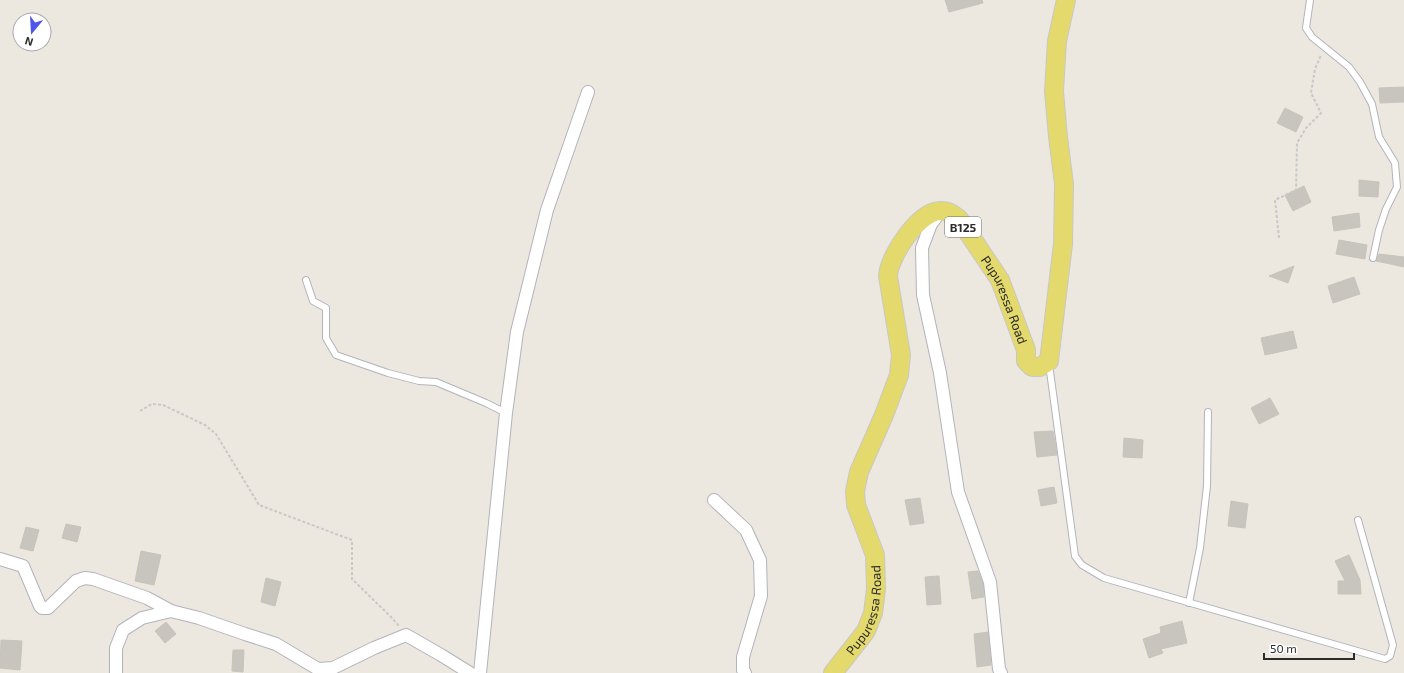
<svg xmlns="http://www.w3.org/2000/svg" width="1404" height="673" font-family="'Exo 2',sans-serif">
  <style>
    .building { fill: #c7c5be; stroke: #c7c4b9 }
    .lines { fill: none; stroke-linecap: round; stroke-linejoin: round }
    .service-casing { stroke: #b2b3bd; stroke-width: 8 }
    .minor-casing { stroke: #b2b3bd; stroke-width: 14 }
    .primary-casing { stroke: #c8c8c8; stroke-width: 20 }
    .path { stroke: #c8c8c8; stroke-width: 2; stroke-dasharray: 3 2; stroke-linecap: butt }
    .service { stroke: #fff; stroke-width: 6 }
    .minor { stroke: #fff; stroke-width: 12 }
    .primary { stroke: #e4d96c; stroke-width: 18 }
    .labels { text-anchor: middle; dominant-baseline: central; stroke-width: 3.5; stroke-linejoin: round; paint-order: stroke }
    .shield { fill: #fff; stroke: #6b6b6b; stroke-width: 1 }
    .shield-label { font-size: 12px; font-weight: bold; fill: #2b2b2b }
    .street-label { font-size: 13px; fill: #2b2b2b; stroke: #fff }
  </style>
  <rect width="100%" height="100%" fill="#ece8df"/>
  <!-- building -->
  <g class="building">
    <path d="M945,0H982L983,3L949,12Z"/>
    <path d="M1404,87V102L1380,103L1379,88Z"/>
    <path d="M1285,108L1303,117L1296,132L1277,123Z"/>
    <path d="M1359,180L1379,182L1378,197L1359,196Z"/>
    <path d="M1304,186L1311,202L1293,211L1285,195Z"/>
    <path d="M1359,213L1360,227L1334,231L1332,217Z"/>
    <path d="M1339,240L1367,245L1365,259L1336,254Z"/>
    <path d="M1379,254L1404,257V267L1376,261Z"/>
    <path d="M1294,266L1288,283L1269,276Z"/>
    <path d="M1354,277L1360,294L1333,303L1328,286Z"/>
    <path d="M1293,331L1297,348L1265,355L1261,338Z"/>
    <path d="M1270,398L1279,414L1259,424L1251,408Z"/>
    <path d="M1053,431L1057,455L1037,457L1034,432Z"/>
    <path d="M1124,438L1143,440L1142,458L1123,457Z"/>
    <path d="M1054,487L1057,503L1041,506L1038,490Z"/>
    <path d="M920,498L924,523L910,525L905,500Z"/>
    <path d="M1231,501L1248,504L1245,528L1228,526Z"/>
    <path d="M66,524L81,527L77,542L62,538Z"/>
    <path d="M26,527L39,530L33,551L20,548Z"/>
    <path d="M141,551L161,555L154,585L135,581Z"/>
    <path d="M1349,555L1360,580L1361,594H1338V581H1345L1335,561Z"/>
    <path d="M978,571L983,584L984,597L972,599L968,572Z"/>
    <path d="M939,576L941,604L927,605L925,577Z"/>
    <path d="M266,578L281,582L275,606L261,602Z"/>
    <path d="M1182,621L1187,643L1161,649L1163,653L1149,658L1143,639L1161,633L1160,627Z"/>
    <path d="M166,622L176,634L165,643L155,631Z"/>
    <path d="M988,632L991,665L977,667L974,634Z"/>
    <path d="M1,640L22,641L20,670L0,668Z"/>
    <path d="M233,650H244L243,672L232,671Z"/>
  </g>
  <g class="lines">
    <defs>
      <g id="service">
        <path d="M1310,0L1306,28L1312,37L1349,67L1360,82L1372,104L1379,137L1395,163L1397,187L1386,209L1379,230L1373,258"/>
        <path d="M306,280L313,301L326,308V338L336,355L388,373L419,381L436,382L486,403L506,413"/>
        <path d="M1049,364L1075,556L1082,565L1104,578L1385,659L1390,656L1393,645L1358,520"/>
        <path d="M1189,603L1200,548L1207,486L1208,412"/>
      </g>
      <g id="minor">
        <path d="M941,211L931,224L922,248L923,295L940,373L958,492L990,582L999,669L1001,673"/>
        <path d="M714,500L746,530L760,560L761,596L743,657V670L745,673"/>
        <path d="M0,559L23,566L40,606L42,608H48L76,581L85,578L93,579L147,598L171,611"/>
        <path d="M116,673V648L123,630L142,618L171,611L199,618L245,634L276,644L318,669L333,668L374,648L406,635L441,655L470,673"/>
        <path d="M480,673L506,413L517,332L547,210L588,92"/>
      </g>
      <g id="primary">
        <path id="s1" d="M833,673L866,631L873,613L876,589L875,555L856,505L855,491L859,472L884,415L899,375L901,355L888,276C889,256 920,209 942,211C949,211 954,215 959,219L1000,280L1026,350V361L1032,367H1040L1049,361L1063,244L1064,184L1058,137L1054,91L1057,41L1066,0"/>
      </g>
    </defs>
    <!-- service casing -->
    <use href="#service" class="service-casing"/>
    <!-- minor casing -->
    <use href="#minor" class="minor-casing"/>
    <!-- primary casing -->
    <use href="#primary" class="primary-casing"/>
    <!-- path -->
    <g class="path">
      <path d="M1279,238L1275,200L1296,190L1297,143L1306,128L1321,113L1311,93L1315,69L1321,55"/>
      <path d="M140,411L152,404L163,405L205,425L216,434L259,505L352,540V579L392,618L399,626"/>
    </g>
    <!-- service -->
    <use href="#service" class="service"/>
    <!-- minor -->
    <use href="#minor" class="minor"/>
    <!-- primary -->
    <use href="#primary" class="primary"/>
  </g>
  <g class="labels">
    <!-- shield labels -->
    <rect class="shield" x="945" y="217" width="36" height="20" rx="3"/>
    <g class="shield-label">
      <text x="963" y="227">B125</text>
    </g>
    <!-- street labels -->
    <g class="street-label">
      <text stroke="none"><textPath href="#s1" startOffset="625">Pupuressa Road</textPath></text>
      <text stroke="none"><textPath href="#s1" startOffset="73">Pupuressa Road</textPath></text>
    </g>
  </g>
  <!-- north arrow -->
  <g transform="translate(32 32) rotate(198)"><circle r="19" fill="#ffffff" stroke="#aaaaaa"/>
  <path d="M0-3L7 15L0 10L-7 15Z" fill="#4e55e9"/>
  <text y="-6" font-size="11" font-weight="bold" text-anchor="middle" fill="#2b2b2b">N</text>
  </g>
  <!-- scale -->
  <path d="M1264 653v6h90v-6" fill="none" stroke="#2b2b2b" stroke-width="2"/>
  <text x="1270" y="653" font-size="12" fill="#2b2b2b" stroke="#ffffff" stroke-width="3" paint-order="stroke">50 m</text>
</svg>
